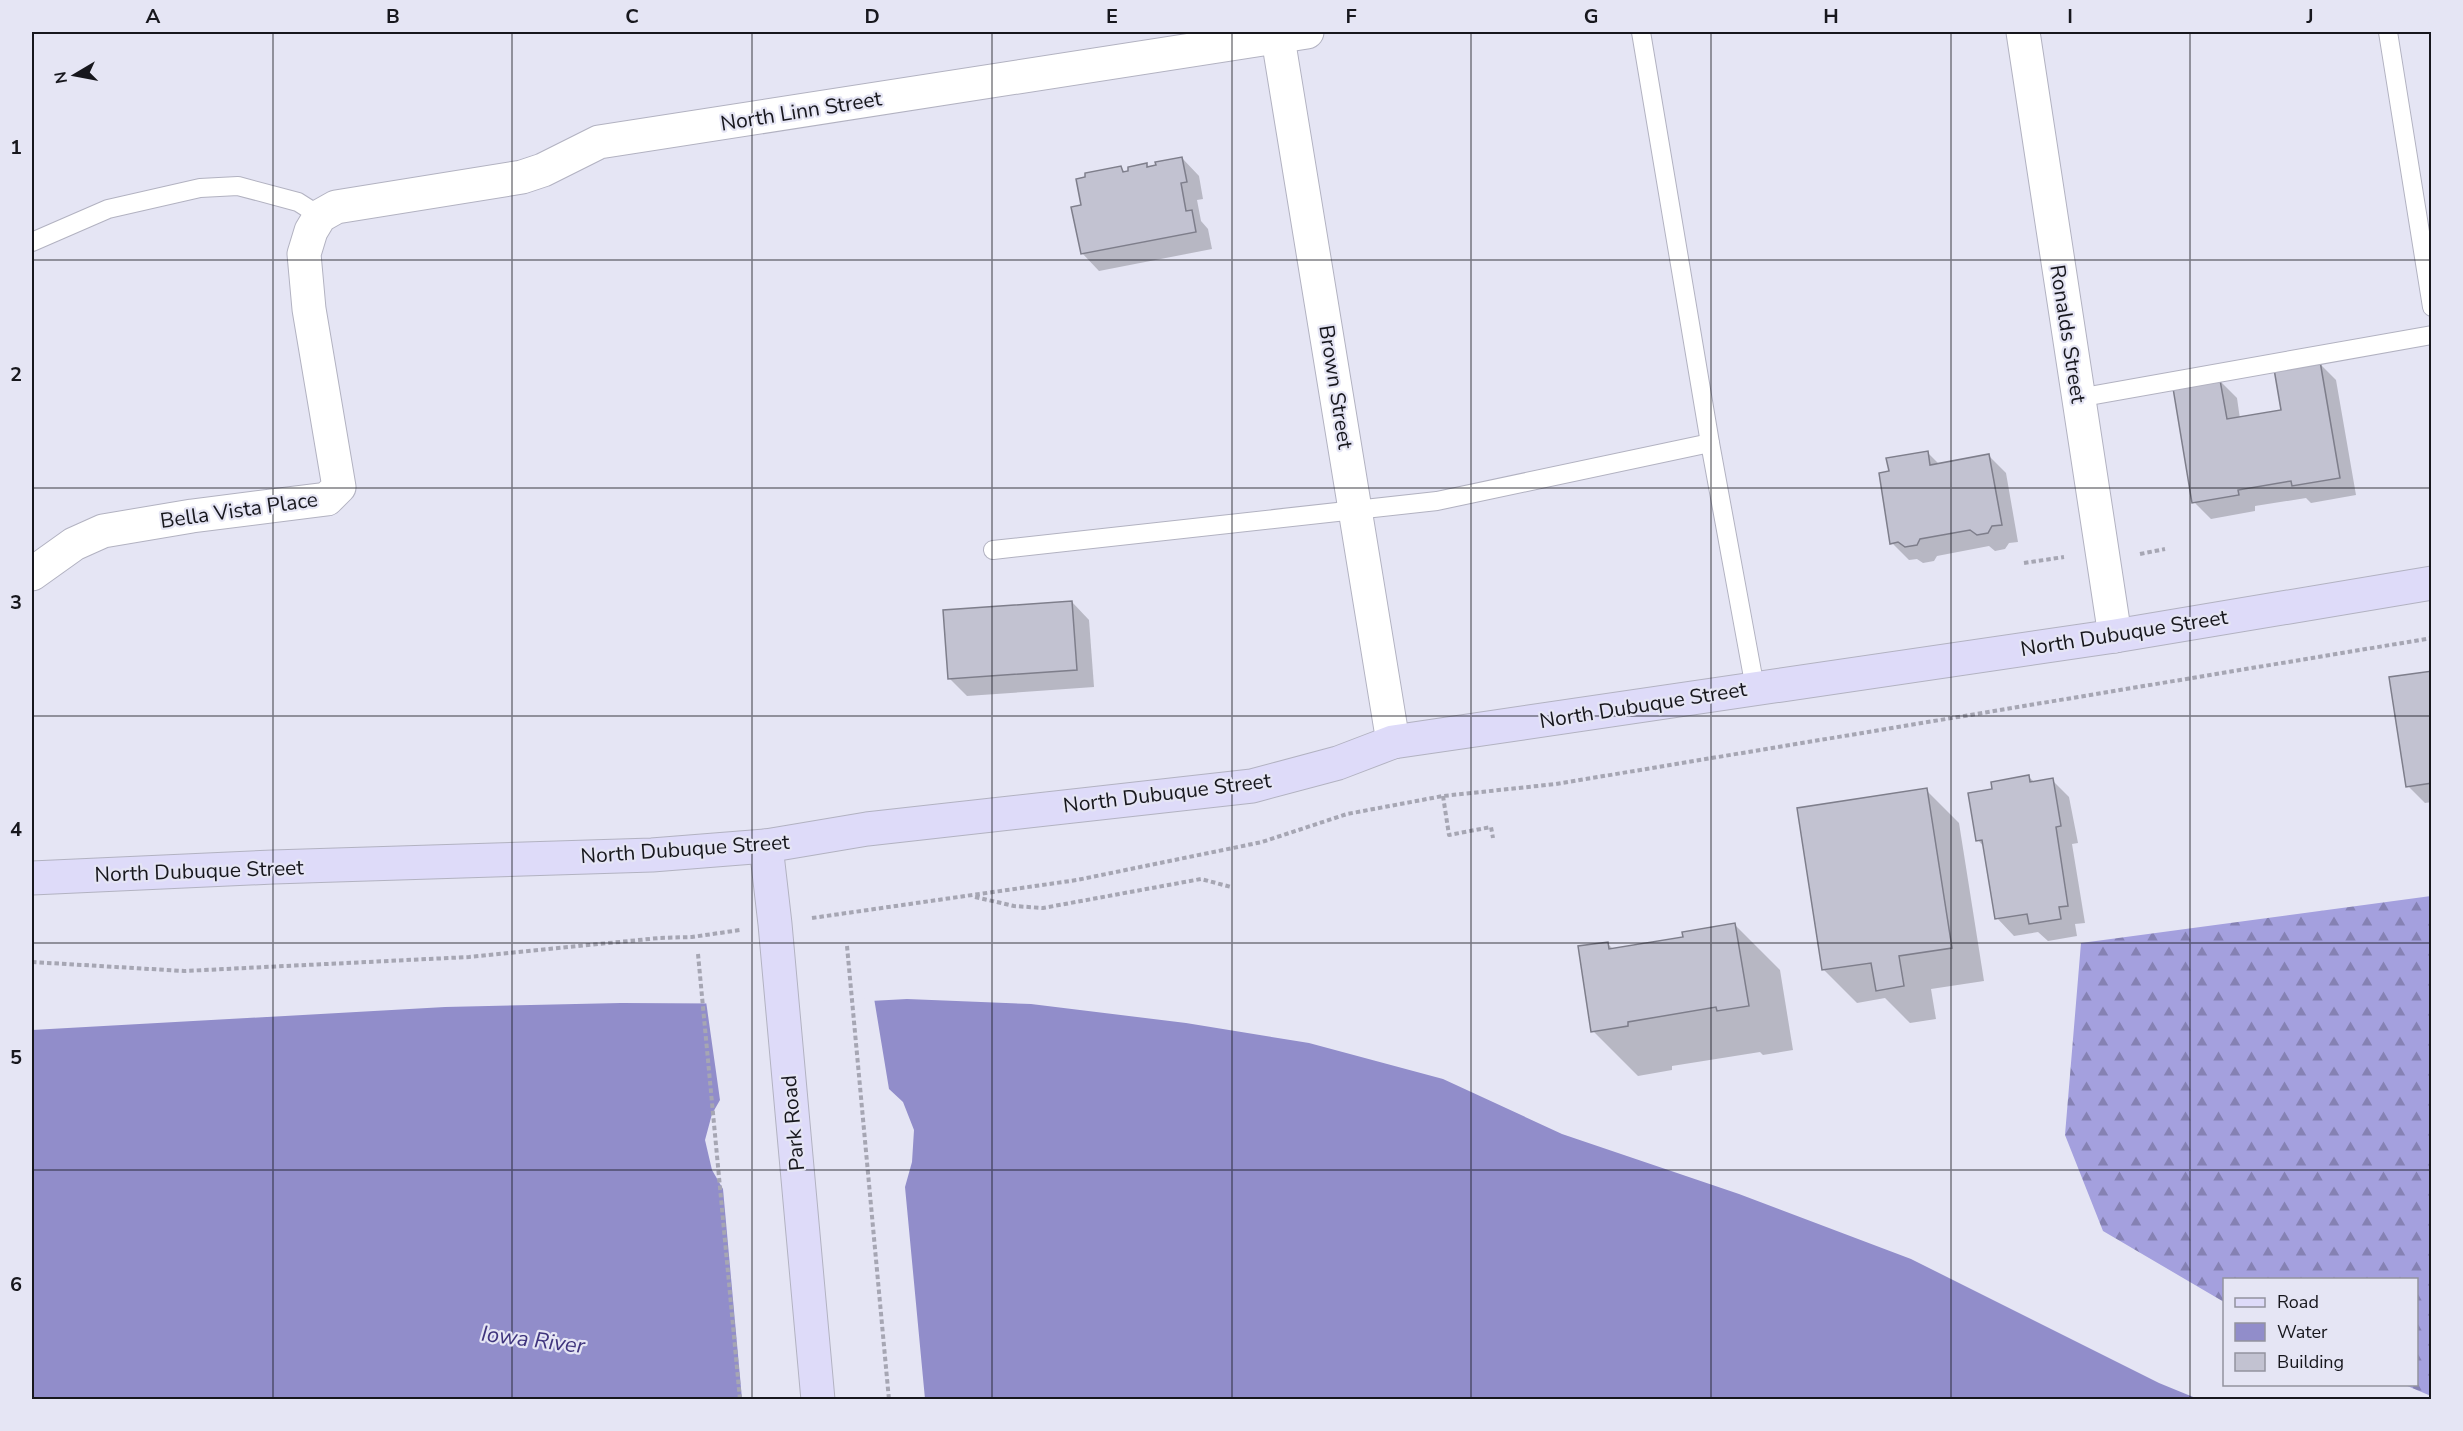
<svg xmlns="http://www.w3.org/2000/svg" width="2463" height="1431" font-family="'Nunito Sans',sans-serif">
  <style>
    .forest { fill: url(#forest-firs) }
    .water { fill: #918dca }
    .pier { fill: #e5e5f4 }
    .shadow { fill: #0003 }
    .building { fill: #c2c2d1; stroke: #7e7e8b; stroke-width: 1.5 }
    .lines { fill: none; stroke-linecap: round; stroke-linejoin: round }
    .service-casing { stroke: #b2b2c1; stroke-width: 20 }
    .minor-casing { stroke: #b2b2c1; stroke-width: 35 }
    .secondary-casing { stroke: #b2b2c1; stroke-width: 35 }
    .path { stroke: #a6a6b3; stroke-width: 4; stroke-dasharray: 4.5 3; stroke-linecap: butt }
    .service { stroke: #fff; stroke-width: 18 }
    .minor { stroke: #fff; stroke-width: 33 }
    .secondary { stroke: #dedbf9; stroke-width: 33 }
    .grid { fill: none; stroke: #17171d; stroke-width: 1.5; stroke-opacity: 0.55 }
    .labels { text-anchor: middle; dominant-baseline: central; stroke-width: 4.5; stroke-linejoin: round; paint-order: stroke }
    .street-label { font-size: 21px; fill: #17171d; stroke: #e5e5f4 }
    .water-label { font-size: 22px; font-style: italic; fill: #3f347d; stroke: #e5e5f4 }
    .neatline { fill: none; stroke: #17171d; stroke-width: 2 }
    .grid-label { font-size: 20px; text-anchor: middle; font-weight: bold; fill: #17171d }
  </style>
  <defs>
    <pattern id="forest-firs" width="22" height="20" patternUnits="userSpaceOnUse" patternTransform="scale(1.5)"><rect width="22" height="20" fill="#a4a0de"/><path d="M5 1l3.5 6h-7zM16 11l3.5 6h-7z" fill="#8581b3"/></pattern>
  </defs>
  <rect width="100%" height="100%" fill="#e5e5f4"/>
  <!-- forest -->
  <path class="forest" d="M2431,896H2432L2431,1396L2405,1385L2416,1384V1280H2224V1302L2103,1231L2065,1135L2081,943Z"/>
  <!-- water -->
  <path class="water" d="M907,999L1031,1004L1186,1023L1309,1043L1443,1079L1562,1134L1739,1194L1911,1259L2159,1383L2198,1399L32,1400V1030L445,1007L621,1003L815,1004Z"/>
  <!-- pier -->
  <path class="pier" d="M874,998L889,1089L903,1102L914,1130L912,1162L905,1187L925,1399H742L723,1189L712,1170L705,1140L712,1114L720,1100L706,1001H815Z"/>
  <!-- shadow -->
  <g class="shadow">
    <path d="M1182,158L1199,176L1203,199L1197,200L1201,221L1208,229L1212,249L1099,271L1082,253V206L1121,168L1126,173L1146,165L1150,168Z"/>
    <path d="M2319,363L2336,380L2356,495L2311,503L2306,498L2255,506V511L2211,519L2194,502L2220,381L2237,398L2240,419L2283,411Z"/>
    <path d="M1927,452L1939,464L1989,456L2006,473L2018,542L2009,543L2005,549L1995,551L1989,546L1937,556L1934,561L1923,563L1917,559L1909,560L1892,543L1890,472Z"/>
    <path d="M1072,602L1089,620L1094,687L967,696L950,679Z"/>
    <path d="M2432,672V802L2425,803L2408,786Z"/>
    <path d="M2029,777L2035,783L2052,780L2069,797L2078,843L2072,844L2085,923L2075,924L2077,936L2048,941L2038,932L2014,936L1997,918L1985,848L1978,840L1994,790Z"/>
    <path d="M1926,790L1959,823L1984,981L1931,989L1936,1019L1910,1023L1885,998L1857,1003L1824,970L1799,810Z"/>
    <path d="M1735,925L1780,970L1793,1050L1763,1055L1760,1052L1672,1066V1070L1638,1076L1593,1031L1607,943L1614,950L1684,938Z"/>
  </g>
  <!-- building -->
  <g class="building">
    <path d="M1182,157L1187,182L1181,183L1186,211L1192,210L1196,232L1081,254L1071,207L1081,205L1076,179L1085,177V173L1121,166L1123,172L1128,171V167L1147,163V167L1156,165L1155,162Z"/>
    <path d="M2320,361L2340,478L2292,486L2291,481L2238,490L2239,495L2192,503L2173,388L2220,380L2227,419L2281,410L2274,369Z"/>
    <path d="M1928,451L1930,465L1989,454L2002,525L1992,526L1988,533L1977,535L1970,530L1920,539L1917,545L1905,547L1898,542L1890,544L1879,473L1889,471L1886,458Z"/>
    <path d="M1072,601L1077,670L948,679L943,610Z"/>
    <path d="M2432,671V783L2406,787L2389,677Z"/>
    <path d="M2029,775L2030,782L2053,778L2061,826L2056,827L2068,906L2059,907L2061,919L2029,924L2027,914L1995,919L1982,840L1976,841L1968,793L1992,789L1991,782Z"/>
    <path d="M1927,788L1952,948L1899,956L1904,986L1876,991L1871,963L1822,970L1797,808Z"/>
    <path d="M1735,923L1749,1006L1717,1011L1716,1007L1628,1022V1026L1591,1032L1578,946L1608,942L1609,949L1683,937L1682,932Z"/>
  </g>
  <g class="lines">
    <defs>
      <g id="service">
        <path d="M1641,32L1710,443L1755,688"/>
        <path d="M2388,32L2432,307"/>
        <path d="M32,242L108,209L200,188L238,186L298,202L320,216"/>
        <path d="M2078,398L2432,335"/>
        <path d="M993,550L1437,501L1710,443"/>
      </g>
      <g id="minor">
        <path d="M1277,32L1393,742"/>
        <path d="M2023,32L2115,636"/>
        <path d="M32,574L74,544L103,531L192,516L327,499L339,487L309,309L304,254L311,231L320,216L336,207L522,177L543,170L599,142L1307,32"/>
      </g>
      <g id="secondary">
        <path d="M766,846L775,924L818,1400"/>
        <path d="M32,878L273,867L652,855L766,846L867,829L1252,786L1338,763L1393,742L2115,636L2432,583"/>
      </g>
    </defs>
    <!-- service casing -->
    <use href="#service" class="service-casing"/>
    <!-- minor casing -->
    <use href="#minor" class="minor-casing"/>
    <!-- secondary casing -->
    <use href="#secondary" class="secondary-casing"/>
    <!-- path -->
    <g class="path">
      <path d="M2140,554L2165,549"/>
      <path d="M2024,563L2064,557"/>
      <path d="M1443,796L1449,835L1491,827L1493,838"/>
      <path d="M975,897L1014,906L1043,908L1201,879L1231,887"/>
      <path d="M812,918L1077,880L1262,842L1347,814L1443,796L1556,784L2432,638"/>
      <path d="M847,946L889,1400"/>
      <path d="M698,954L740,1400"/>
      <path d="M32,962L184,971L469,957L659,938L692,937L740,930"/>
    </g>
    <!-- service -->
    <use href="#service" class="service"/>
    <!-- minor -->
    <use href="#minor" class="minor"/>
    <!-- secondary -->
    <use href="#secondary" class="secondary"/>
  </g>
  <!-- grid -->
  <path class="grid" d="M273,32V1400M512,32V1400M752,32V1400M992,32V1400M1232,32V1400M1471,32V1400M1711,32V1400M1951,32V1400M2190,32V1400M32,260H2432M32,488H2432M32,716H2432M32,943H2432M32,1170H2432"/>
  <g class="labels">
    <!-- street labels -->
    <g class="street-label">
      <text transform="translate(801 111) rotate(-9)">North Linn Street</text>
      <text transform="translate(2068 334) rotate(81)">Ronalds Street</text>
      <text transform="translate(1336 387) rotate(81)">Brown Street</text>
      <text transform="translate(239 510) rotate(-8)">Bella Vista Place</text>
      <text transform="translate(2124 633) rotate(-9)">North Dubuque Street</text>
      <text transform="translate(1643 705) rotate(-9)">North Dubuque Street</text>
      <text transform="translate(1167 793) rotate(-7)">North Dubuque Street</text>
      <text transform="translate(685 849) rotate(-4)">North Dubuque Street</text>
      <text transform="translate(199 871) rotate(-2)">North Dubuque Street</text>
      <text transform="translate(793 1123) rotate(-95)">Park Road</text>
    </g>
    <!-- water labels -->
    <g class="water-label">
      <text transform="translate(533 1340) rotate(7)">Iowa River</text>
    </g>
  </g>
  <!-- border -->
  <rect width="2463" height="1431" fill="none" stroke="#e5e5f4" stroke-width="66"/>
  <!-- legend -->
  <rect x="2223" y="1278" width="195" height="108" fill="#e5e5f4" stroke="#93939e" stroke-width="1.5"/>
  <rect x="2235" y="1298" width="30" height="9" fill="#dedbf9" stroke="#93939e" stroke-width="1.5"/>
  <text x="2277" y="1308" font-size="18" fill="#17171d">Road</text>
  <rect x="2235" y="1323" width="30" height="18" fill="#918dca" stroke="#93939e" stroke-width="1.5"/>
  <text x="2277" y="1338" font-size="18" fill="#17171d">Water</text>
  <rect x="2235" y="1353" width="30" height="18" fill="#c2c2d1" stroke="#93939e" stroke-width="1.5"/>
  <text x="2277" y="1368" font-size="18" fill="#17171d">Building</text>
  <!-- north arrow -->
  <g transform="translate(75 75) rotate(260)" stroke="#e5e5f4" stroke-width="4.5" paint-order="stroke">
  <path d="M0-4.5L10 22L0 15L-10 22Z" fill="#17171d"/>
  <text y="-9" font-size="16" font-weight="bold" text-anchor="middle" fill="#17171d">N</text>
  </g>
  <rect x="33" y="33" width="2397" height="1365" class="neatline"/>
  <g class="grid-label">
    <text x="153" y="23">A</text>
    <text x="393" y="23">B</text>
    <text x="632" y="23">C</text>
    <text x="872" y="23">D</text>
    <text x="1112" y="23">E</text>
    <text x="1351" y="23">F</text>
    <text x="1591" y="23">G</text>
    <text x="1831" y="23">H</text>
    <text x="2070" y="23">I</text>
    <text x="2310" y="23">J</text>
    <text x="16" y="154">1</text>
    <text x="16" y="381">2</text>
    <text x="16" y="609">3</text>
    <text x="16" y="836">4</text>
    <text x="16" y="1064">5</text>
    <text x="16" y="1291">6</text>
  </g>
</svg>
